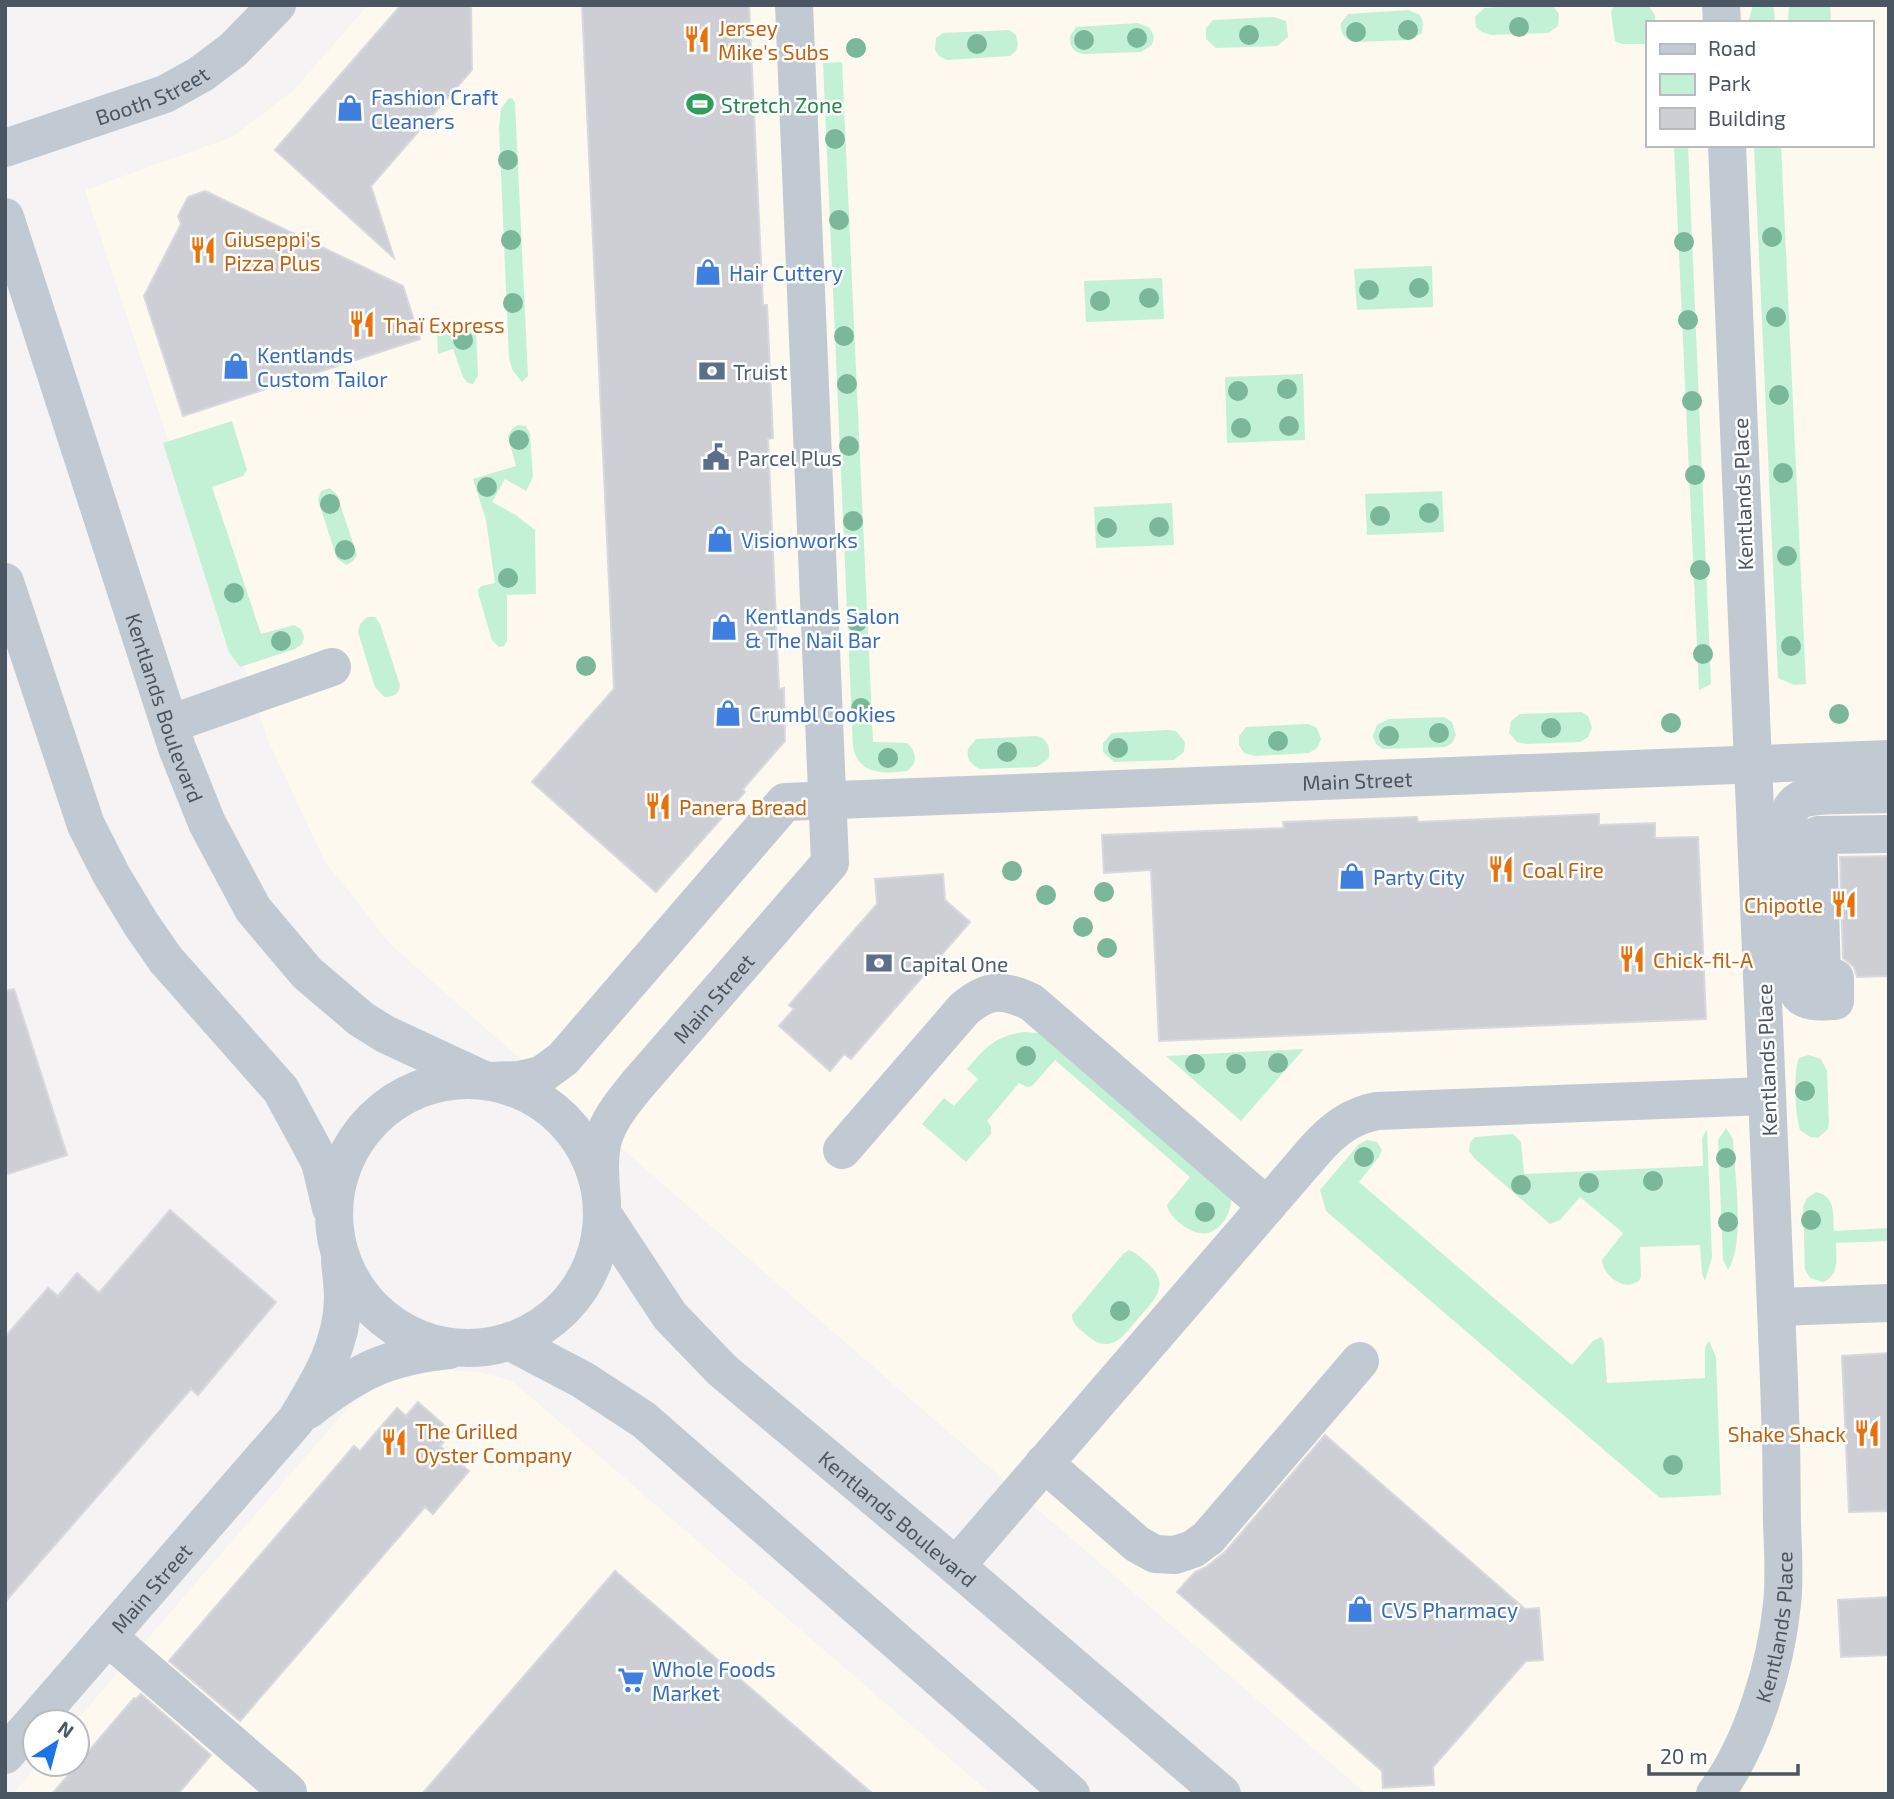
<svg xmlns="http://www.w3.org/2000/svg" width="1894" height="1799" font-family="'Exo 2',sans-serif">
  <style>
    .commercial { fill: #fdf9ef; fill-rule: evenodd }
    .green { fill: #c3f1d5 }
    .building { fill: #cdcfd5; stroke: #d7d9de; stroke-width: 2 }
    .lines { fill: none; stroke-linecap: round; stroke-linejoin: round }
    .minor { stroke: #c1cad2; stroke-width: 38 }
    .tree { fill: #7bb799 }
    .labels { text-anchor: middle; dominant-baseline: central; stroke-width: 5; stroke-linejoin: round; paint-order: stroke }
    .food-label { font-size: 21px; fill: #c56008; stroke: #fff; text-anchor: start }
    .street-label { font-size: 21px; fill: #4a5661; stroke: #fff }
    .shop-label { font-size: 21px; fill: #366cbe; stroke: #fff; text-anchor: start }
    .leisure-label { font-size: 21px; fill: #27864d; stroke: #fff; text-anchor: start }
    .service-label { font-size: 21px; fill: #4e5e75; stroke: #fff; text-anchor: start }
  </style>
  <rect width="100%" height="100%" fill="#f5f3f3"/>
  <!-- commercial -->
  <g class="commercial">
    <path d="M368,5H1889V1794H1366L666,1187L391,945L324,860L268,740L85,190L232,137L294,90ZM1647,23H1871V145H1647Z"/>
    <path d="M443,1370L479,1372L512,1381L991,1794H13L39,1764H77L75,1722L347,1409L373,1389L401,1375Z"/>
  </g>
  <!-- green -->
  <g class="green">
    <path d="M1524,5L1554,7L1559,14L1558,26L1548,33L1491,35L1482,32L1476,27L1475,17L1484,8Z"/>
    <path d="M1614,5H1648L1655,15V23H1647V44H1622L1615,41L1611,12Z"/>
    <path d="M1753,5H1771L1774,9L1775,23H1748Z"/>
    <path d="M1789,5H1830L1831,23H1788Z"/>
    <path d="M1408,10L1420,15L1423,22L1422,33L1410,40L1354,42C1344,39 1340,33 1341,23L1348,14Z"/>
    <path d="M1274,17L1286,21L1288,37L1277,46L1216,48L1206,39V28L1213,20Z"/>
    <path d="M1138,23L1150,28L1154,37L1152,45L1141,52L1083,54C1073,52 1069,46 1070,36L1076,27Z"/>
    <path d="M1009,30L1016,35L1018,44L1016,51L1010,56L947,60L939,56L935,50L936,38L943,33Z"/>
    <path d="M842,62L873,742L907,743C917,751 918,764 907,771C883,774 859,775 853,747L823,63Z"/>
    <path d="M509,98L513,99L515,103L528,376L522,382L513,371L509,359L499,127L501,109Z"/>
    <path d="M1674,145H1688L1711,684L1699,690Z"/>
    <path d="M1754,145H1781L1806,684L1794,685L1778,678Z"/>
    <path d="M1432,266L1433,307L1357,310L1354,269Z"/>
    <path d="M1162,278L1164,319L1086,322L1084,281Z"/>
    <path d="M466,322L473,323L476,330L478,376L473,384L468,383L463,377L453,349L438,354L437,332H446Z"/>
    <path d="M1303,374L1305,440L1227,443L1225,377Z"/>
    <path d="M232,421L247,470L243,476L212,487L261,634L294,625L301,629L304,637L302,644L295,649L240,667L229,652L163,443Z"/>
    <path d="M518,425L526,426L530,434L533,477L526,491L505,479L492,502L514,514L535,530L536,594L507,595V641L504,646L499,647L492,640L479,596L478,590L481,586L495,583L486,520L473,479L516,466L508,436L512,429Z"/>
    <path d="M330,488L337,495L357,555L353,561L347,565L337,559L318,500L321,491Z"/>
    <path d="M1442,491L1444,532L1367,535L1365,494Z"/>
    <path d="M1172,503L1174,545L1096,548L1094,507Z"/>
    <path d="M367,617H375L380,624L400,685C399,695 393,697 384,697L375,687L358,632L360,624Z"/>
    <path d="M1582,712L1588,716L1592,728L1588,737L1580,742L1526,744L1517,742L1509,733L1511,721L1520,714Z"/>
    <path d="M1444,717L1452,722L1456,735L1452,743L1445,747L1383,749L1376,744L1373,736L1377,725L1389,719Z"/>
    <path d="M1308,724L1317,728L1321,739L1317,748L1309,753L1255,756L1244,753L1239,745V736L1246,727Z"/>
    <path d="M1167,730L1176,731L1185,742L1184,752L1174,760L1114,762L1103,752V743L1112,733Z"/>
    <path d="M1036,736C1047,737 1052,750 1048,759L1037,767L980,769C971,765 966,759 968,749L976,739Z"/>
    <path d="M1024,1032L1038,1033L1231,1197C1233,1213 1218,1237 1199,1233C1187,1231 1168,1216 1167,1205L1190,1177L1055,1060L1032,1086L1027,1087L1019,1083L987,1121L991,1126V1134L966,1162L922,1124L944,1098L954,1106L978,1079L967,1069C985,1048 995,1036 1024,1032Z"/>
    <path d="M1304,1049L1241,1121L1166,1056Z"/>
    <path d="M1809,1055L1821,1059L1827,1071L1829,1123L1828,1129L1818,1138L1810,1137L1800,1130C1795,1116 1793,1070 1799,1058Z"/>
    <path d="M1726,1128L1733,1139C1734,1172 1746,1243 1728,1270L1723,1259L1718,1140Z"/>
    <path d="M1707,1129L1712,1257L1705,1281L1702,1274L1700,1245L1640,1247L1641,1276L1639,1281L1630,1285C1617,1285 1603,1274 1602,1260L1623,1233L1580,1197L1560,1220L1550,1224L1475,1159L1469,1151L1470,1142L1475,1137L1513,1134L1521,1142L1524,1174L1703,1166L1702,1138Z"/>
    <path d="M1367,1140L1377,1142L1382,1150L1379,1157L1359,1182L1572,1365L1593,1341L1601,1337L1604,1342L1607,1383L1705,1378V1347L1709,1341L1716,1357L1721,1495L1660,1498L1326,1211L1320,1190L1359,1144Z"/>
    <path d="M1816,1192C1836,1196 1833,1215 1834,1231L1889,1228V1241L1836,1243C1836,1259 1840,1275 1823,1282L1810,1278L1805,1270L1803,1207L1807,1198Z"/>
    <path d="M1129,1250C1136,1252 1141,1258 1147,1263C1173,1285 1153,1301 1136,1321C1128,1330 1120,1343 1107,1344C1098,1345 1090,1338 1083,1332C1077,1327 1072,1323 1072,1315L1123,1254Z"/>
  </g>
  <!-- building -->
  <g class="building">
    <path d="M401,5H471L472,70L371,186L394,258L275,150Z"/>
    <path d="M582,5H749L763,305H767L773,438L768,439L779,689L784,688L785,741L743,789L745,792L656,892L532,782L614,689Z"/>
    <path d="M205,191L403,286L420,339L183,416L144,296L181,224L178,216L188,197Z"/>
    <path d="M1599,814V825L1655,823V838L1698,837L1706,1019L1159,1041L1151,870L1104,873L1102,835L1284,828L1283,822L1417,817L1418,822Z"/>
    <path d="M1889,856V976L1857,977L1854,967L1843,958L1840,857Z"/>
    <path d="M943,874L945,900L970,922L851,1059L844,1054L830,1071L779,1026L794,1009L789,1005L877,904L875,879Z"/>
    <path d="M14,989L67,1155L5,1175V991Z"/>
    <path d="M170,1210L276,1302L198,1395L191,1389L5,1602V1337L48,1288L58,1296L77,1273L99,1293Z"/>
    <path d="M1889,1353V1511L1849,1512L1842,1356Z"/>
    <path d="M418,1402L452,1432L440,1446L469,1471L433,1514L425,1507L240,1721L169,1661L354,1446L360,1451L397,1408L406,1416Z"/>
    <path d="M1325,1435L1525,1609L1539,1608L1543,1660L1526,1661L1433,1767L1434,1785L1383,1788L1382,1771L1177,1592L1195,1572L1206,1567L1225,1552Z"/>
    <path d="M615,1571L873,1794H422Z"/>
    <path d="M1889,1597V1655L1841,1657L1838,1600Z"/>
    <path d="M141,1694L211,1755L178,1794H52L134,1698L136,1699Z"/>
  </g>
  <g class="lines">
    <!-- minor -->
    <g class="minor">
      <path d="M1721,5L1722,23"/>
      <path id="s1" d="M5,148L165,94L201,74L233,50L277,5"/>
      <path id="s2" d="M5,217L177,748L207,823L253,909L307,973L361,1019L385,1034L486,1081L519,1080L541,1075L563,1059L785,802L1889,759"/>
      <path d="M5,582L86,825L112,876L141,924L166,960L281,1090L320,1162L331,1208"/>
      <path d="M170,724L332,667"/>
      <path d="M1889,794C1870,795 1814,793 1800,800C1789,806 1787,818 1786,829C1788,858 1785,980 1800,995C1809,1004 1823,1001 1835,1001V978H1822L1818,835L1889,834"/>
      <circle cx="468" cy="1214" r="134"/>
      <path d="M842,1150L964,1009C989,988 1002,989 1031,1002L1267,1206"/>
      <path id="s3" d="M602,1202C597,1143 599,1131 637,1085L830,863L794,5"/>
      <path id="s4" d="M604,1216L670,1316L722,1370L956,1566L1222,1794"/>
      <path d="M1776,1307L1889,1303"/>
      <path d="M511,1342L583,1380L644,1420L1071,1794"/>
      <path d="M308,1410C356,1372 388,1356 449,1350"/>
      <path d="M1044,1463L1137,1544L1155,1554L1175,1555L1193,1549L1208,1538L1360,1361"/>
      <path d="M956,1566L1316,1149C1334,1129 1351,1116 1377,1111L1767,1096"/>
      <path d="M108,1637L288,1792"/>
      <path id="s5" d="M5,1755L296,1420C319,1382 342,1346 343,1299C343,1286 341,1273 340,1261"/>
      <path id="s6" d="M1715,1794C1752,1745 1776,1665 1782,1604C1785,1578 1783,1551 1782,1524C1782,1476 1781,1428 1779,1380L1727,145"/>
    </g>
  </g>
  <!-- trees -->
  <g class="tree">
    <circle cx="1519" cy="27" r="10"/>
    <circle cx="1408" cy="30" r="10"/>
    <circle cx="1356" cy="32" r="10"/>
    <circle cx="1249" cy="35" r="10"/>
    <circle cx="1137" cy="38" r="10"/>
    <circle cx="1084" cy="40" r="10"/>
    <circle cx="977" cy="44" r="10"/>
    <circle cx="856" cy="48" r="10"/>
    <circle cx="835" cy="139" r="10"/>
    <circle cx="508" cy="160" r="10"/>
    <circle cx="839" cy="220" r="10"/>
    <circle cx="1772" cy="237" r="10"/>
    <circle cx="511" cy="240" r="10"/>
    <circle cx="1684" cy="242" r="10"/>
    <circle cx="1419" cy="288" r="10"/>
    <circle cx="1369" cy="290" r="10"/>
    <circle cx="1149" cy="298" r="10"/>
    <circle cx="1100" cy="301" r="10"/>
    <circle cx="513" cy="303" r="10"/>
    <circle cx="1776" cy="317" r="10"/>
    <circle cx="1688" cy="320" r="10"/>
    <circle cx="844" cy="336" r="10"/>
    <circle cx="463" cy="340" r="10"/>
    <circle cx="847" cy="384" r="10"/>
    <circle cx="1287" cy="389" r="10"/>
    <circle cx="1238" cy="391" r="10"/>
    <circle cx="1779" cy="395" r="10"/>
    <circle cx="1692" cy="401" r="10"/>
    <circle cx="1289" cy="426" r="10"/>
    <circle cx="1241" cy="428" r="10"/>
    <circle cx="519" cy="440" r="10"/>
    <circle cx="849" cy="446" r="10"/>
    <circle cx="1783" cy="473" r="10"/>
    <circle cx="1695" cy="475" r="10"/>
    <circle cx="487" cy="487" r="10"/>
    <circle cx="330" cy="504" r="10"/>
    <circle cx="1429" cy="513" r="10"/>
    <circle cx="1380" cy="516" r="10"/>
    <circle cx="853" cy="521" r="10"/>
    <circle cx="1159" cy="527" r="10"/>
    <circle cx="1107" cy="528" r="10"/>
    <circle cx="345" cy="550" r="10"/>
    <circle cx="1787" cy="556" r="10"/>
    <circle cx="1700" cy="570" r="10"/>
    <circle cx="508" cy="578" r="10"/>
    <circle cx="234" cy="593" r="10"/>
    <circle cx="857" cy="622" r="10"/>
    <circle cx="281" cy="641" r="10"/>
    <circle cx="1791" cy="646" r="10"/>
    <circle cx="1703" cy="654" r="10"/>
    <circle cx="586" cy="666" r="10"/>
    <circle cx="861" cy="708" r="10"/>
    <circle cx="1839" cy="714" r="10"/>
    <circle cx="1671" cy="723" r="10"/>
    <circle cx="1551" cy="728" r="10"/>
    <circle cx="1439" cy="733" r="10"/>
    <circle cx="1389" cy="736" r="10"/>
    <circle cx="1278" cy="741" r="10"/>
    <circle cx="1118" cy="748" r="10"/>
    <circle cx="1007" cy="752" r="10"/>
    <circle cx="888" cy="758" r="10"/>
    <circle cx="1012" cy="871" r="10"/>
    <circle cx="1104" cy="892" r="10"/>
    <circle cx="1046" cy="895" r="10"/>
    <circle cx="1083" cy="927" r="10"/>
    <circle cx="1107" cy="948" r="10"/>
    <circle cx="1026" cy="1056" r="10"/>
    <circle cx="1278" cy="1063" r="10"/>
    <circle cx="1195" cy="1064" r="10"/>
    <circle cx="1236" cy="1064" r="10"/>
    <circle cx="1805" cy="1091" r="10"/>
    <circle cx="1364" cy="1157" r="10"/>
    <circle cx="1726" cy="1158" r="10"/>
    <circle cx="1653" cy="1181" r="10"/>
    <circle cx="1589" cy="1183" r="10"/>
    <circle cx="1521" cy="1185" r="10"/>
    <circle cx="1205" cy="1212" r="10"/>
    <circle cx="1811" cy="1220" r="10"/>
    <circle cx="1728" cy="1222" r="10"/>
    <circle cx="1120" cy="1311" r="10"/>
    <circle cx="1673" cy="1465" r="10"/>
  </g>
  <!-- icons -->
  <defs>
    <symbol id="restaurant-bare" viewBox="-9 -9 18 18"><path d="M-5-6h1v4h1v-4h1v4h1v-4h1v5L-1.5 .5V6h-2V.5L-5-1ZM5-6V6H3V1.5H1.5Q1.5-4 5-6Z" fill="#e8710a" stroke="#fff" stroke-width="2.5" paint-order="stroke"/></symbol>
    <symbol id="stadium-bare" viewBox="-9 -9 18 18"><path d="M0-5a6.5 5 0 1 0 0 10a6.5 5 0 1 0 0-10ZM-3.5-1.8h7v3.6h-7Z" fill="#2e9e5b" stroke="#fff" stroke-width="2.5" paint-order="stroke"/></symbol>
    <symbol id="shop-bare" viewBox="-9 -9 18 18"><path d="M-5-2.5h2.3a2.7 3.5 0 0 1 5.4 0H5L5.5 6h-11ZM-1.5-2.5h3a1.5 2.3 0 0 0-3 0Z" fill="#3f7fe0" stroke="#fff" stroke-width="2.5" paint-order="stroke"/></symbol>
    <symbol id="bank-bare" viewBox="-9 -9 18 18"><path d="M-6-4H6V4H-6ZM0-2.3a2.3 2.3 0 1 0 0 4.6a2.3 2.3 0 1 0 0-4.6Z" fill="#5c6f8a" stroke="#fff" stroke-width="2.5" paint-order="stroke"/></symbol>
    <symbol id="civic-bare" viewBox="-9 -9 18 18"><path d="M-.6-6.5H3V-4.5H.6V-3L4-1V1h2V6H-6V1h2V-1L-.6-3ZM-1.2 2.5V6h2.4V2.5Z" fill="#5c6f8a" stroke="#fff" stroke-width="2.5" paint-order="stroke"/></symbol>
    <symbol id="supermarket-bare" viewBox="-9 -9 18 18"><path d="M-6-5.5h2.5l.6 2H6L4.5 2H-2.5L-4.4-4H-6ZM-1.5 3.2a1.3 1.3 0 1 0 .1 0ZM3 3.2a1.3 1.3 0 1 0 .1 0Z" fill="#3f7fe0" stroke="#fff" stroke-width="2.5" paint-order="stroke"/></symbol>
  </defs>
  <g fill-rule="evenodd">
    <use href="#restaurant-bare" x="678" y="20" width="38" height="38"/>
    <use href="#stadium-bare" x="681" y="85" width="38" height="38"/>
    <use href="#shop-bare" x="331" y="89" width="38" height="38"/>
    <use href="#restaurant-bare" x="184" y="231" width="38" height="38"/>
    <use href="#shop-bare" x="689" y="253" width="38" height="38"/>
    <use href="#restaurant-bare" x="343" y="305" width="38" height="38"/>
    <use href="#shop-bare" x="217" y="347" width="38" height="38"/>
    <use href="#bank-bare" x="693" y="352" width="38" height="38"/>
    <use href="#civic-bare" x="697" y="438" width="38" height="38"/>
    <use href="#shop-bare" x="701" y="520" width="38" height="38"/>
    <use href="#shop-bare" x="705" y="608" width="38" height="38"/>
    <use href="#shop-bare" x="709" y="694" width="38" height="38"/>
    <use href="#restaurant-bare" x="639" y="787" width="38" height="38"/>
    <use href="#restaurant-bare" x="1482" y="850" width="38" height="38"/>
    <use href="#shop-bare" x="1333" y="857" width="38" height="38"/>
    <use href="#restaurant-bare" x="1825" y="885" width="38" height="38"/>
    <use href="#restaurant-bare" x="1613" y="940" width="38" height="38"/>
    <use href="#bank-bare" x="860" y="944" width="38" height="38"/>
    <use href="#restaurant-bare" x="1848" y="1414" width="38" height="38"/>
    <use href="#restaurant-bare" x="375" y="1423" width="38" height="38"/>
    <use href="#shop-bare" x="1341" y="1590" width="38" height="38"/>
    <use href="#supermarket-bare" x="612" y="1661" width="38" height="38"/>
  </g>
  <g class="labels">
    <!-- food labels -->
    <g class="food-label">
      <text x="718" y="27">Jersey<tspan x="718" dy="24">Mike's Subs</tspan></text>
      <text x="224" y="238">Giuseppi's<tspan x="224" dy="24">Pizza Plus</tspan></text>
      <text x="383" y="324">Thaï Express</text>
      <text x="679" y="806">Panera Bread</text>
      <text x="1522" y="869">Coal Fire</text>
      <text x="1823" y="904" text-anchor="end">Chipotle</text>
      <text x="1653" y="959">Chick-fil-A</text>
      <text x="415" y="1430">The Grilled<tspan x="415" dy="24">Oyster Company</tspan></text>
      <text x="1846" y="1433" text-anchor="end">Shake Shack</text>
    </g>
    <!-- street labels -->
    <g class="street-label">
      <text stroke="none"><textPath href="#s1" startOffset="156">Booth Street</textPath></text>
      <text transform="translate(1742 494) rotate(-92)">Kentlands Place</text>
      <text stroke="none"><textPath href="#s2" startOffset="516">Kentlands Boulevard</textPath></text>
      <text stroke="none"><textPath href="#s2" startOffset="2026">Main Street</textPath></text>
      <text stroke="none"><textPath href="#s3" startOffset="243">Main Street</textPath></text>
      <text transform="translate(1766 1060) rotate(-92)">Kentlands Place</text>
      <text stroke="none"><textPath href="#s4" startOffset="425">Kentlands Boulevard</textPath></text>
      <text stroke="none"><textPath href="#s5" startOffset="222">Main Street</textPath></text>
      <text stroke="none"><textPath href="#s6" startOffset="180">Kentlands Place</textPath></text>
    </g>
    <!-- shop labels -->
    <g class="shop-label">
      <text x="371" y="96">Fashion Craft<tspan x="371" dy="24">Cleaners</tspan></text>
      <text x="729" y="272">Hair Cuttery</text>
      <text x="257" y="354">Kentlands<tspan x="257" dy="24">Custom Tailor</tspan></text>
      <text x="741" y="539">Visionworks</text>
      <text x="745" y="615">Kentlands Salon<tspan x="745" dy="24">&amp; The Nail Bar</tspan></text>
      <text x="749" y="713">Crumbl Cookies</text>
      <text x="1373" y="876">Party City</text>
      <text x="1381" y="1609">CVS Pharmacy</text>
      <text x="652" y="1668">Whole Foods<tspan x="652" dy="24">Market</tspan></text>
    </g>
    <!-- leisure labels -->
    <g class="leisure-label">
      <text x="721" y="104">Stretch Zone</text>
    </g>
    <!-- service labels -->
    <g class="service-label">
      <text x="733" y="371">Truist</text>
      <text x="737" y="457">Parcel Plus</text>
      <text x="900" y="963">Capital One</text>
    </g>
  </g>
  <!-- border -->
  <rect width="1894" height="1799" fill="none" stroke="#4a5661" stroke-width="14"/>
  <!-- legend -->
  <rect x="1646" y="21" width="228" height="126" fill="#ffffff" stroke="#b7bbc0" stroke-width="2"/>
  <rect x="1660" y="44" width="35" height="10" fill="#c1cad2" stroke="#b7bbc0" stroke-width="2"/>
  <text x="1708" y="56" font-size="21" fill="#4a5661">Road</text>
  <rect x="1660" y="74" width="35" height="21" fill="#c3f1d5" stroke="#b7bbc0" stroke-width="2"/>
  <text x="1708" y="91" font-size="21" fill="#4a5661">Park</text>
  <rect x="1660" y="108" width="35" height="21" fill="#cdcfd5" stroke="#b7bbc0" stroke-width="2"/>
  <text x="1708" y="126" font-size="21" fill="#4a5661">Building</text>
  <!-- north arrow -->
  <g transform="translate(56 1743) rotate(36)"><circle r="33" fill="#ffffff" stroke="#b7bbc0" stroke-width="2"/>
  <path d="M0-5L12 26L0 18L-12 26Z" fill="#1a73e8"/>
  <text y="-10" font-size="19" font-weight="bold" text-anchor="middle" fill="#4a5661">N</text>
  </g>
  <!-- scale -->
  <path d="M1649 1764v10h149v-10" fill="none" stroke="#4a5661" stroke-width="3.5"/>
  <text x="1660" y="1764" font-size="21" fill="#4a5661" stroke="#ffffff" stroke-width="5" paint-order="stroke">20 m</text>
</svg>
